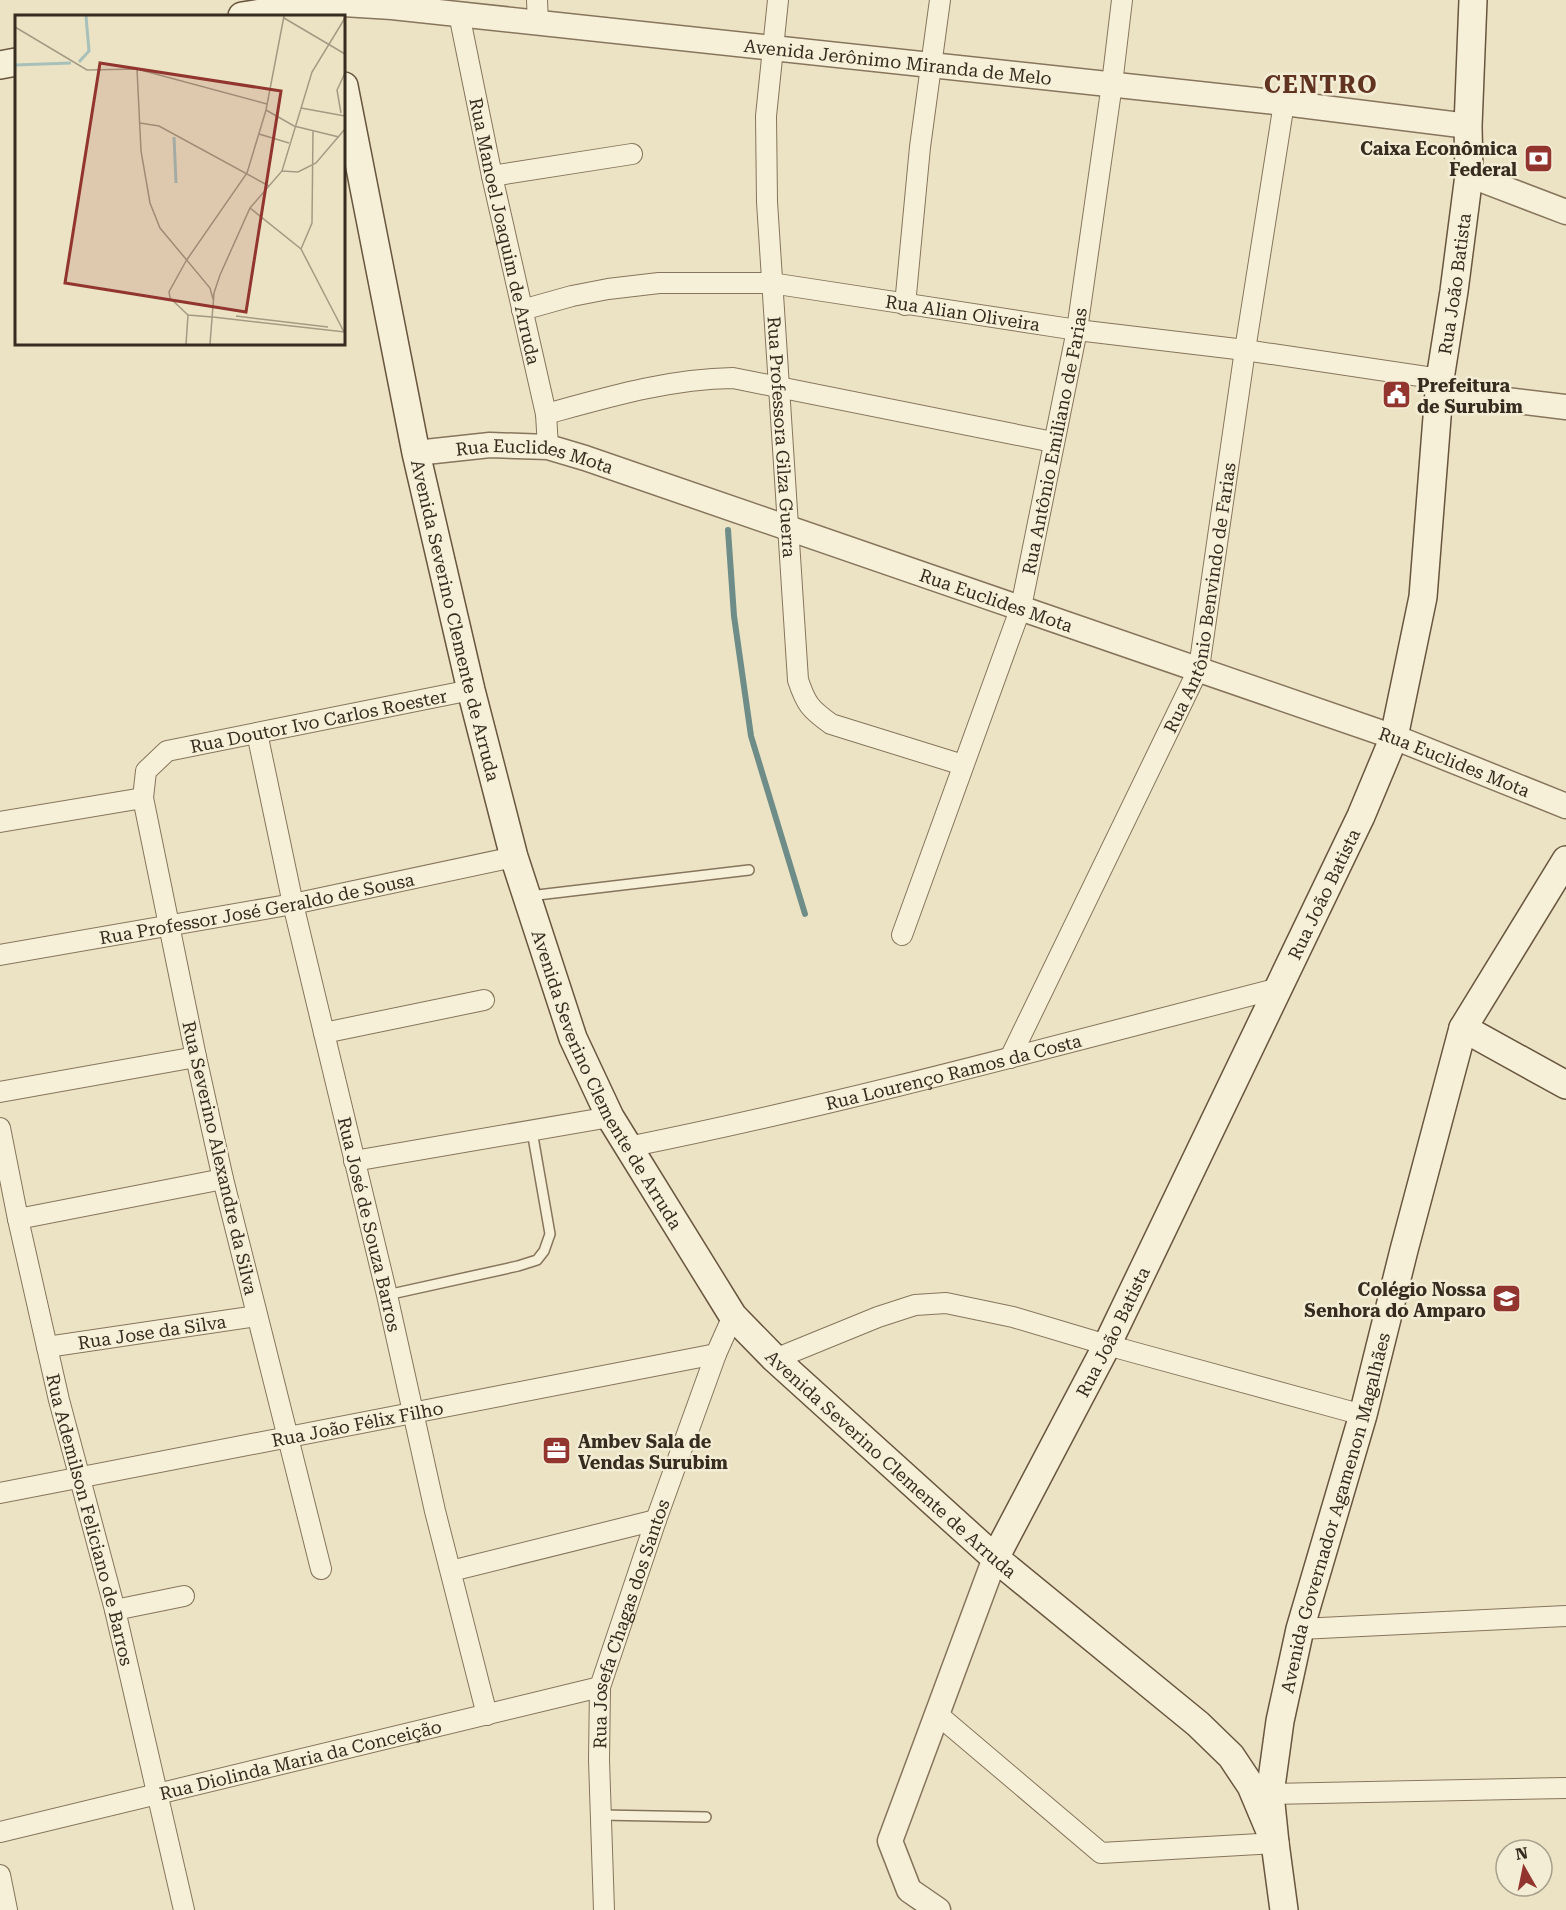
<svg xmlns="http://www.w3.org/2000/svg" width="1566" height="1910" font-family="'Roboto Serif',serif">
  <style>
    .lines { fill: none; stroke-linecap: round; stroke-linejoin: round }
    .stream { stroke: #6e8d88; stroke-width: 6 }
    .service-casing { stroke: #86755c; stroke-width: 12 }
    .minor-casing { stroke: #86755c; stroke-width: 22 }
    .tertiary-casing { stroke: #86755c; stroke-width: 27 }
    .secondary-casing { stroke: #68563f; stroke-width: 30 }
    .service { stroke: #f7f0d8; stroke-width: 9 }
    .minor { stroke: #f7f0d8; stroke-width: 20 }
    .tertiary { stroke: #f7f0d8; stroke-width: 24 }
    .secondary { stroke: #f7f0d8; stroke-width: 27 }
    .labels { text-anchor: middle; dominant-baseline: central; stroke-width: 5; stroke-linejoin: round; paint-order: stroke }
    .street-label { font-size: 18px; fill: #372c1f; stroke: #f4edd5 }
    .poi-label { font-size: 18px; font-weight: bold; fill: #372c1f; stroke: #f4edd5; text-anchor: end }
    .district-label { font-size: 24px; font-weight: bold; letter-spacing: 1.5px; fill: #613321; stroke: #f4edd5 }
    .inset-river { fill: none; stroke: #a7c0ba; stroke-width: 3 }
    .inset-road { fill: none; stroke: #a49a83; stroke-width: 1.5 }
    .view { fill: #92352f; fill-opacity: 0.15; stroke: #92352f; stroke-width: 3 }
    .inset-edge { fill: none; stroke: #372c1f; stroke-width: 3 }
  </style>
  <rect width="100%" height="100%" fill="#ece3c5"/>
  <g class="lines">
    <!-- stream -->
    <path class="stream" d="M728,530L734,616L751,736L805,914"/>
    <defs>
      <g id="service">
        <path d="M529,896L749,870"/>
        <path d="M387,1295L518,1266L537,1260L544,1251L550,1234L532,1131"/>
        <path d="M601,1815L706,1817"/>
      </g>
      <g id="minor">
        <path d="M537,0L538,23"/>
        <path id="s1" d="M778,0L766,116L767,202L798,680C806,704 810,709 831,724L963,765"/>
        <path id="s2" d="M459,14L492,176L546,414L548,447"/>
        <path d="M492,176L632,154"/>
        <path d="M905,305L920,147L940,0"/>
        <path id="s3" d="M522,310L572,296L608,289L659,283H771L1077,330L1245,350L1440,379"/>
        <path d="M546,414C608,397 668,379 733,378L1053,442"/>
        <path id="s4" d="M257,733L293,904L387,1295L435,1511L487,1715"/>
        <path d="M0,822L143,798"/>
        <path id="s5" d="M902,935L1021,607L1077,330L1112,84L1122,0"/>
        <path id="s6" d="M0,955L293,904L514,857"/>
        <path d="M324,1033L484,1000"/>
        <path id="s7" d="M1010,1058L1199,668L1245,350L1284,103"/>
        <path d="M0,1092L196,1057"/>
        <path id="s8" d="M0,1128L18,1219L59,1400L115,1610L184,1910"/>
        <path id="s9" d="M628,1147C847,1103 1062,1044 1279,988"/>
        <path d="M354,1161L610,1117"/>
        <path d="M18,1219L223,1179"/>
        <path id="s10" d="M47,1347L257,1316"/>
        <path d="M775,1359L878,1317L915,1305L946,1303L1013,1317L1107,1345L1363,1415"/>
        <path id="s11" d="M0,1493L716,1354"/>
        <path id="s12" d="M321,1569L223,1179L196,1057L143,798L146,771L167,751L471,690"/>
        <path d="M451,1571L656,1520"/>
        <path d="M115,1610L184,1596"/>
        <path d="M1300,1629L1566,1616"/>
        <path d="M937,1714L1101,1853L1275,1843"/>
        <path d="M1270,1794L1566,1788"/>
        <path id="s13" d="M0,1832L600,1687"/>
        <path d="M0,1875L7,1910"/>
        <path id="s14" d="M604,1910L599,1760L600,1687L656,1520L716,1354L733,1316"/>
      </g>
      <g id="tertiary">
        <path id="s15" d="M327,3L392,7L1284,103L1468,126"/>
        <path d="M1469,175L1566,212"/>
        <path d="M1440,392L1566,407"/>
        <path id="s16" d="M416,453L490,445L548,447L585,458L1394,737L1566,806"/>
        <path d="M938,1910L909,1890L890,1841L995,1558"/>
      </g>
      <g id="secondary">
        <path d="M242,16L327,3L330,16"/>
        <path d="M0,65L16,62"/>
        <path id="s17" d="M344,86L416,453L471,690L514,857L573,1038L610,1117L733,1316L775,1359L995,1558L1198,1724L1231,1756L1251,1786L1275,1843"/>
        <path d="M1463,1028L1566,1085"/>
        <path id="s18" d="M995,1558L1107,1345L1361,816L1394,737L1423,597L1440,379L1454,291L1469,175L1468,126L1473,0"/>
        <path id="s19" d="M1284,1910L1275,1843L1270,1794L1280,1721L1300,1629L1363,1415L1404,1250L1463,1028L1566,860"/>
      </g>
    </defs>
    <!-- service casing -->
    <use href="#service" class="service-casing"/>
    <!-- minor casing -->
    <use href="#minor" class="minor-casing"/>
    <!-- tertiary casing -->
    <use href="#tertiary" class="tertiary-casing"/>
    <!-- secondary casing -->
    <use href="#secondary" class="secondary-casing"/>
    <!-- service -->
    <use href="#service" class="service"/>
    <!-- minor -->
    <use href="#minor" class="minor"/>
    <!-- tertiary -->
    <use href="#tertiary" class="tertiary"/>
    <!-- secondary -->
    <use href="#secondary" class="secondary"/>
  </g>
  <!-- icons -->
  <defs>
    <symbol id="bank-square" viewBox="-11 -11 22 22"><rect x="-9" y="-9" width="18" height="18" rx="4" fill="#92352f" stroke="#f4edd5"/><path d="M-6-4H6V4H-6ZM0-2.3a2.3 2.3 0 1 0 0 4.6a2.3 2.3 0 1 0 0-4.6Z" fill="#fff"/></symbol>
    <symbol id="civic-square" viewBox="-11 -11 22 22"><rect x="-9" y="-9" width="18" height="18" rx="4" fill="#92352f" stroke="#f4edd5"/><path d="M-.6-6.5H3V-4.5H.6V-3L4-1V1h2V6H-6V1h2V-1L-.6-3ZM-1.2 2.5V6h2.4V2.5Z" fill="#fff"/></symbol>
    <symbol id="school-square" viewBox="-11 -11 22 22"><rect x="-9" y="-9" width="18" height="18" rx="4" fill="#92352f" stroke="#f4edd5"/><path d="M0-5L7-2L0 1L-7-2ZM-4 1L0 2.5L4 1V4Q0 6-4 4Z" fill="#fff"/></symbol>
    <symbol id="office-square" viewBox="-11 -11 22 22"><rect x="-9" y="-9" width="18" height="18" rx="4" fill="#92352f" stroke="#f4edd5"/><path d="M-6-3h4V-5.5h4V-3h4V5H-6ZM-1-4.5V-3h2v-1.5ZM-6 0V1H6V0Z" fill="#fff"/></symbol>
  </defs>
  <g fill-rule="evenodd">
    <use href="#bank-square" x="1522" y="142" width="33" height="33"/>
    <use href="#civic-square" x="1380" y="378" width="33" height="33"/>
    <use href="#school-square" x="1490" y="1282" width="33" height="33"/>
    <use href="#office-square" x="540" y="1434" width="33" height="33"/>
  </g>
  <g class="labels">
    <!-- street labels -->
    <g class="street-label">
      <text stroke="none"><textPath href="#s15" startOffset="574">Avenida Jerônimo Miranda de Melo</textPath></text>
      <text stroke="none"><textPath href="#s2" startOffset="222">Rua Manoel Joaquim de Arruda</textPath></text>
      <text stroke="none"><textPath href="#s18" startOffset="1371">Rua João Batista</textPath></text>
      <text stroke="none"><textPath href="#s3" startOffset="446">Rua Alian Oliveira</textPath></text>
      <text stroke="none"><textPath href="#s1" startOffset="438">Rua Professora Gilza Guerra</textPath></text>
      <text stroke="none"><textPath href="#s5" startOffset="518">Rua Antônio Emiliano de Farias</textPath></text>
      <text stroke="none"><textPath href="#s16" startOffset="120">Rua Euclides Mota</textPath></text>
      <text stroke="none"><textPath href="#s7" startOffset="502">Rua Antônio Benvindo de Farias</textPath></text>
      <text stroke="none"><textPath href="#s16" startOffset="606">Rua Euclides Mota</textPath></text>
      <text stroke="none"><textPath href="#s17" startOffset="546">Avenida Severino Clemente de Arruda</textPath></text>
      <text stroke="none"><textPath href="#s12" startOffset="1002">Rua Doutor Ivo Carlos Roester</textPath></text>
      <text stroke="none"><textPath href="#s16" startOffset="1092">Rua Euclides Mota</textPath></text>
      <text stroke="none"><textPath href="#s18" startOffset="741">Rua João Batista</textPath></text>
      <text stroke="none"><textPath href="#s6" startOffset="261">Rua Professor José Geraldo de Sousa</textPath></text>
      <text stroke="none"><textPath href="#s9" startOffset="334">Rua Lourenço Ramos da Costa</textPath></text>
      <text stroke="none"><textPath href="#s17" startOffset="1032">Avenida Severino Clemente de Arruda</textPath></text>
      <text transform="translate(220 1158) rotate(77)">Rua Severino Alexandre da Silva</text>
      <text stroke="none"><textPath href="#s4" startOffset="504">Rua José de Souza Barros</textPath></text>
      <text stroke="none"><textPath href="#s10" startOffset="106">Rua Jose da Silva</textPath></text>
      <text stroke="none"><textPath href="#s18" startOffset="255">Rua João Batista</textPath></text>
      <text stroke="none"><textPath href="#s11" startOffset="364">Rua João Félix Filho</textPath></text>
      <text stroke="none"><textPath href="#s17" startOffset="1518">Avenida Severino Clemente de Arruda</textPath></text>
      <text stroke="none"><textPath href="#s19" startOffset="406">Avenida Governador Agamenon Magalhães</textPath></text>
      <text stroke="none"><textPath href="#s8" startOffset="402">Rua Ademilson Feliciano de Barros</textPath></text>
      <text stroke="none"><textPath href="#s14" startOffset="291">Rua Josefa Chagas dos Santos</textPath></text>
      <text stroke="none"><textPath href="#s13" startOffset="309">Rua Diolinda Maria da Conceição</textPath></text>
    </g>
    <!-- poi labels -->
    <g class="poi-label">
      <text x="1517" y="148">Caixa Econômica<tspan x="1517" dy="21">Federal</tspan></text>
      <text x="1417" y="385" text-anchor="start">Prefeitura<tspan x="1417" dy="21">de Surubim</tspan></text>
      <text x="1486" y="1289">Colégio Nossa<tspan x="1486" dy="21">Senhora do Amparo</tspan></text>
      <text x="578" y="1441" text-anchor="start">Ambev Sala de<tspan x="578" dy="21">Vendas Surubim</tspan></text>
    </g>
    <!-- district labels -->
    <g class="district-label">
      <text x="1321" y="85">CENTRO</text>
    </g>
  </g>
  <!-- overview -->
  <g transform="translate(15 15)">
    <rect width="330" height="330" fill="#ece3c5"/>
    <path class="inset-river" d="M64,47L74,36L71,1M0,50L56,48M159,122L161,168"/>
    <path class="inset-road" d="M269,3L330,39M0,12L72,55L122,54L126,136L135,188L145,213L195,273L198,284M122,54L252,89M286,93L330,101M251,95L279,111L324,122M326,98L322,75L330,58M125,108L144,111L254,171M244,119L274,128M267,156L283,157L301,148L330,114M235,193L286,234L329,317M286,234L297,208L298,115M171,246L154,277L155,283L173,300L197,302M171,246L232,158L251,95L269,1M221,301L313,312M198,302L330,317M171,329L173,300M195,329L199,278L205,260L235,193L267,156L297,57L330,3"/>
    <path class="view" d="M85,48L266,76L231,297L50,268Z"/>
    <rect width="330" height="330" class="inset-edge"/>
  </g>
  <!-- north arrow -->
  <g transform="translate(1524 1868) rotate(351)"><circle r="28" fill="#f4edd5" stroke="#a8a08c" stroke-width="1.5"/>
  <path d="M0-4.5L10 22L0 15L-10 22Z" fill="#92352f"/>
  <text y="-9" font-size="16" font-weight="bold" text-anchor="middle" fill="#372c1f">N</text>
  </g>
</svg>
